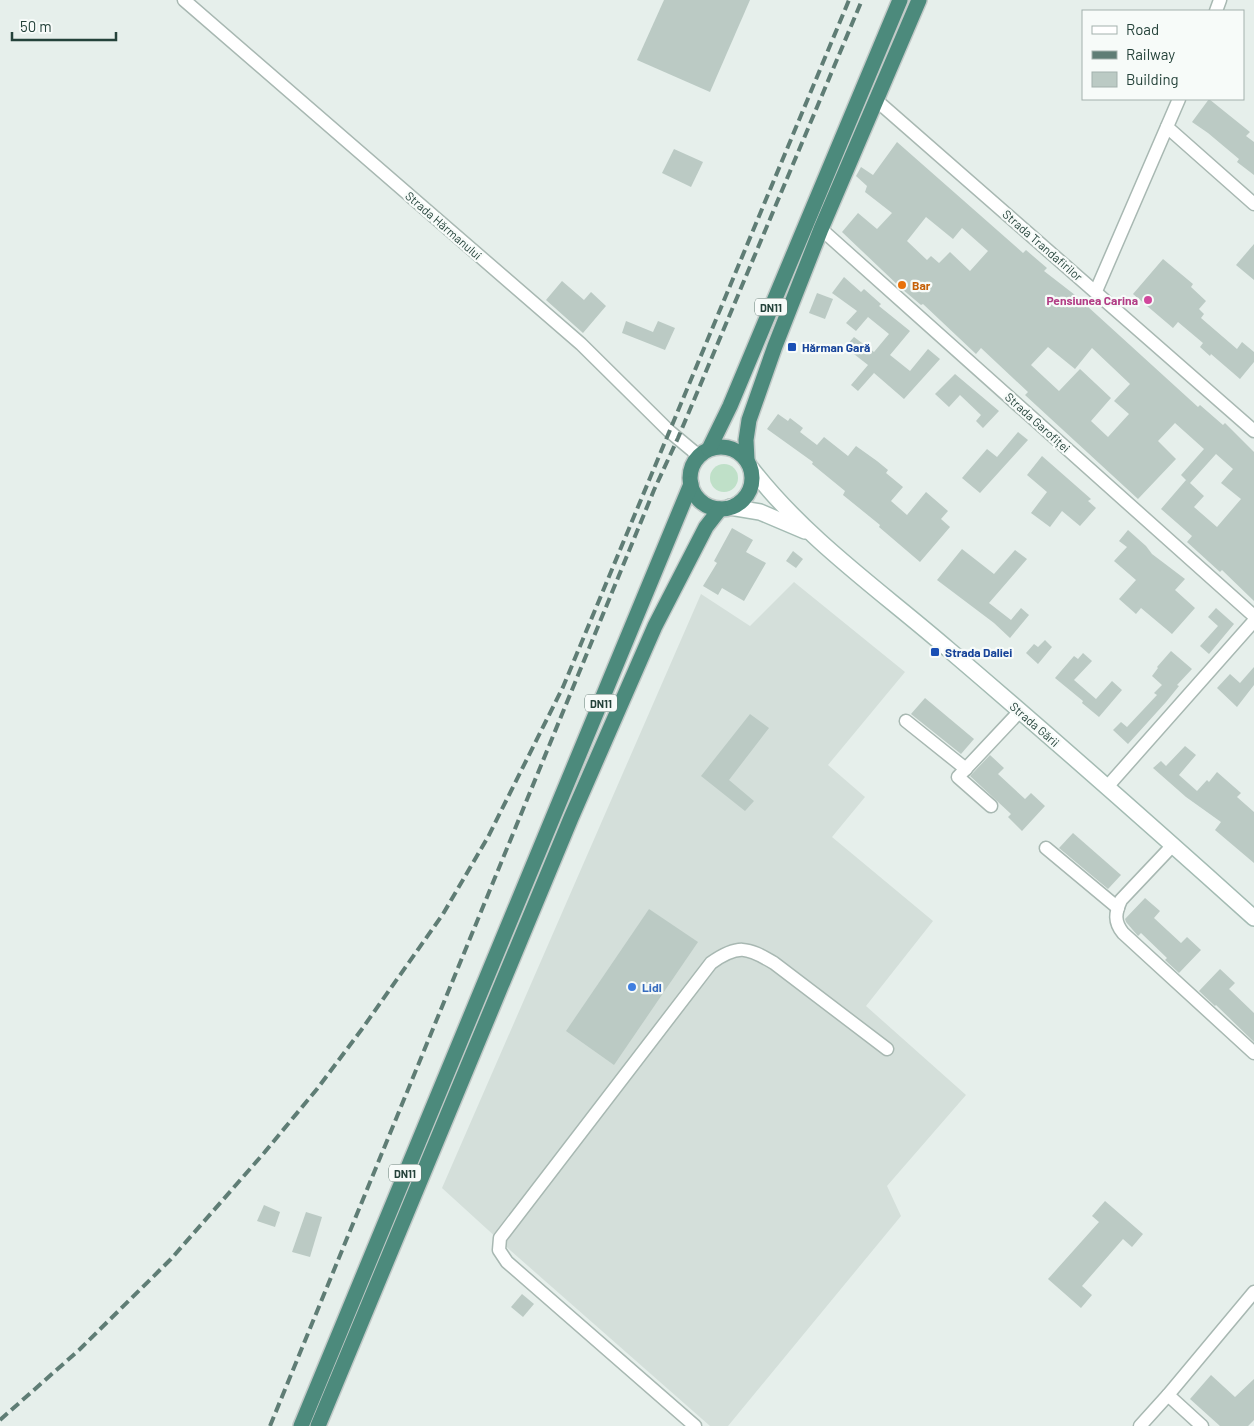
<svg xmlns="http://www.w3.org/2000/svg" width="1254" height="1426" font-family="Barlow,sans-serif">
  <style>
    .built { fill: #d4dfda }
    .green { fill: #bfe0c8 }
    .building { fill: #bbcac4; fill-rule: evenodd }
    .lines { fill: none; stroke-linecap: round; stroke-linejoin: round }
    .minor-casing { stroke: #a8b8b2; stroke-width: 15 }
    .secondary-casing { stroke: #a4bbb3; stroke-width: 18 }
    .trunk-casing { stroke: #c2cac8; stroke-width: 18 }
    .minor { stroke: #fff; stroke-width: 12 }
    .secondary { stroke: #fff; stroke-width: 15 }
    .trunk { stroke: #4c8a7c; stroke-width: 15 }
    .rail { stroke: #5f7d75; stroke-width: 4; stroke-dasharray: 10 5; stroke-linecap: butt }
    .food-dot { fill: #e8710a; stroke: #f7fbf9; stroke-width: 2 }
    .hotel-dot { fill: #d1479c; stroke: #f7fbf9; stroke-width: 2 }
    .transit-dot { fill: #1a4fb4; stroke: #f7fbf9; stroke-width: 2 }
    .shop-dot { fill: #3f7fe0; stroke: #f7fbf9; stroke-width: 2 }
    .labels { text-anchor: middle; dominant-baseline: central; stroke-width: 4.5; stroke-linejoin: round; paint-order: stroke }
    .shield { fill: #f7fbf9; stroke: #637a73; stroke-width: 1 }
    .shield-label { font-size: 11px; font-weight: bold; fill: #24423a }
    .street-label { font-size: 12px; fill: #24423a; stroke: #f7fbf9 }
    .food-label { font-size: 12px; font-weight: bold; fill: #c56008; stroke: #f7fbf9; text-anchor: start }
    .hotel-label { font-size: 12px; font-weight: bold; fill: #b23c85; stroke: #f7fbf9; text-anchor: end }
    .transit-label { font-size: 12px; font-weight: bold; fill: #164399; stroke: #f7fbf9; text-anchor: start }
    .shop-label { font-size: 12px; font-weight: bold; fill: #366cbe; stroke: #f7fbf9; text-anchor: start }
  </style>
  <rect width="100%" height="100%" fill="#e6efeb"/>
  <!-- built -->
  <path class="built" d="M794,582L905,672L828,765L865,797L832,837L933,921L866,1006L966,1095L887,1186L901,1216L728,1426H710L511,1251L442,1188L701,594L750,626Z"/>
  <!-- green -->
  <circle class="green" cx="724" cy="478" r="14"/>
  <!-- building -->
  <g class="building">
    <path d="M664,0H750L710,92L637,60Z"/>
    <path d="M1209,99L1250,132L1246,136L1254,142V175L1237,162L1239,159L1208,133L1192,122Z"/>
    <path d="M897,142L1023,253L1026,250L1047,268L1044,271L1075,295L1198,407L1200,405L1223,425L1225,423L1254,452V601L1222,570L1220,572L1187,542L1192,536L1161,509L1186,480L1188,482L1181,475L1204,449L1175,423L1158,441L1176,459L1138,499L1025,395L1028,392L981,348L976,354L923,304L921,305L902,289L842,232L858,213L877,229L892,213L865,192L867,186L856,176L861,167L873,175ZM926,217L953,239L962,228L988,251L970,271L950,252L939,263L931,256L927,260L907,241ZM1048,347L1075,369L1092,348L1130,384L1114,401L1129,414L1108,437L1091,421L1111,398L1080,369L1059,391L1031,365ZM1216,454L1233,469L1221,483L1241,499L1217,527L1194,507L1204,496L1190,483Z"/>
    <path d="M674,149L703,162L691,187L662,173Z"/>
    <path d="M1254,244V280L1236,265Z"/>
    <path d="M1163,259L1193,284L1191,287L1206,301L1199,309L1204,314L1201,318L1237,349L1242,342L1254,352V362L1240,379L1211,354L1210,356L1200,347L1203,343L1178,322L1173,328L1133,294Z"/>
    <path d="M844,277L861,292L864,289L881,304L879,306L910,331L890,355L910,371L928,349L940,359L904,399L874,373L858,391L851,385L868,365L845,347L854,337L874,352L889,334L868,317L856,331L846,323L857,311L832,293Z"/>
    <path d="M562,281L584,300L591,292L606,306L583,333L546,300Z"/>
    <path d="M817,293L833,299L825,319L809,313Z"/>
    <path d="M626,321L653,332L658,321L675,328L665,350L622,333Z"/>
    <path d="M955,374L999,411L983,428L976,421L981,415L960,395L949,407L935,394Z"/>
    <path d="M778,414L788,421L790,418L803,428L800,432L817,445L824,437L848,456L856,446L877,461L888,470L886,473L903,487L891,501L907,515L926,492L948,511L941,519L950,527L920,562L879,527L880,525L843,495L845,491L812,464L813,462L767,429Z"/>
    <path d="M1018,432L1028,440L980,493L962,478L987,449L997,457Z"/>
    <path d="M1042,456L1091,499L1088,501L1096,508L1080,526L1062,511L1050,527L1031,513L1047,492L1027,475Z"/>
    <path d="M732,528L753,540L746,552L766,563L744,601L722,588L718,595L703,586L717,563L714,561Z"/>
    <path d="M1128,530L1146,546L1152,554L1185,579L1175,590L1195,608L1172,634L1141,608L1136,614L1119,599L1136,580L1114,561L1127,547L1119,541Z"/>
    <path d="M962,549L994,574L1015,550L1027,559L989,603L1011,620L1021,608L1029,615L1010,638L994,623L937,580Z"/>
    <path d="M793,551L803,559L796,568L786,561Z"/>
    <path d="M1216,608L1234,624L1209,654L1200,646L1218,626L1208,617Z"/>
    <path d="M1045,640L1052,647L1038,664L1026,653L1034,644L1038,647Z"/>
    <path d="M1171,651L1192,669L1177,685L1179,686L1166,702L1128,744L1113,730L1121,722L1127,727L1157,695L1154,693L1162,685L1152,676L1158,668L1157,667Z"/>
    <path d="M1083,653L1092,661L1074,680L1096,699L1112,681L1122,690L1099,717L1082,703L1083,701L1055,678L1074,656L1078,659Z"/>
    <path d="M1254,667V685L1237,707L1217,688L1230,674L1240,683Z"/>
    <path d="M925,698L974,739L961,754L911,714Z"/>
    <path d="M750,714L769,728L729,780L754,801L745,811L701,776Z"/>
    <path d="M1185,746L1196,755L1179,775L1197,791L1207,780L1209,782L1217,772L1241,793L1237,797L1254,812V863L1215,830L1221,822L1186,797L1153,768L1161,761L1166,766Z"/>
    <path d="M990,755L1004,768L998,774L1025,799L1031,793L1045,806L1022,831L1008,817L1011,814L970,776Z"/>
    <path d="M1073,833L1121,875L1108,889L1059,848Z"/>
    <path d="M1145,898L1160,911L1154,918L1181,943L1187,937L1201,950L1179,973L1165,960L1167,958L1141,933L1138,936L1126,922L1125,919Z"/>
    <path d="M649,909L698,942L614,1065L566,1031Z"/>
    <path d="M1220,969L1235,983L1229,989L1254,1013V1042L1216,1005L1215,1006L1199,991Z"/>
    <path d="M1105,1201L1143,1234L1132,1247L1123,1239L1082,1286L1092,1295L1081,1308L1048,1279L1099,1222L1092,1216Z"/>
    <path d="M264,1205L280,1212L275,1227L257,1221Z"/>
    <path d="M306,1212L322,1217L310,1257L292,1252Z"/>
    <path d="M522,1294L534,1304L523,1317L511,1307Z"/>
    <path d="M1211,1375L1235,1397L1254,1379V1420L1248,1426H1220L1190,1399Z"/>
  </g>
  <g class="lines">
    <defs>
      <g id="minor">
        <path d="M184,0L581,344L669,431L699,456"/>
        <path d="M1216,11L1220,0"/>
        <path d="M876,100L1254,431"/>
        <path d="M1167,127L1254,204"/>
        <path d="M821,229L1254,616"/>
        <path d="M1096,291L1179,99"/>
        <path d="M906,721L966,769"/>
        <path d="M1107,787L1254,621"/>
        <path d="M991,806L958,777L1020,711"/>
        <path d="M1173,845L1121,900C1115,913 1114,922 1123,933L1254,1053"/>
        <path d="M1046,848L1118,908"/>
        <path d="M1168,1395L1254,1292"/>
        <path d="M695,1426L507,1262L499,1250L500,1238L711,963C738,944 747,947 774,963L887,1049"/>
        <path d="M1140,1426L1168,1395L1202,1426"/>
      </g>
      <g id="secondary">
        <path d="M751,468C806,539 881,591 948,649C1051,737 1153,827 1254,918"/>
        <path d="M730,507L760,512L805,531"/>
      </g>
      <g id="trunk">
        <circle cx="721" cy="478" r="31"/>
        <path d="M709,449L730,406L900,0"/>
        <path d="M747,460L746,440L749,420L775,346L821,229L919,0"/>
        <path d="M301,1426L691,484"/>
        <path d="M318,1426L571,818L655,626L706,527L720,509"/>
      </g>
    </defs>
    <!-- minor casing -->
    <use href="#minor" class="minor-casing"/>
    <!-- secondary casing -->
    <use href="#secondary" class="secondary-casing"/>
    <!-- trunk casing -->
    <use href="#trunk" class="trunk-casing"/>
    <!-- minor -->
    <use href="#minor" class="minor"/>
    <!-- secondary -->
    <use href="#secondary" class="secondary"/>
    <!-- trunk -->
    <use href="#trunk" class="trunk"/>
    <!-- rail -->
    <g class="rail">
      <path d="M0,1420L79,1350L171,1259L264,1153L317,1089L362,1029L443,914L488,837L563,687L849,0"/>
      <path d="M270,1426L654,490L678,438L862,0"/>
    </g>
  </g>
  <!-- markers -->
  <circle class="food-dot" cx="902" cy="285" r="5"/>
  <circle class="hotel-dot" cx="1148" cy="300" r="5"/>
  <g class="transit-dot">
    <rect x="787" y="342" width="10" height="10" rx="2.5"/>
    <rect x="930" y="647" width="10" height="10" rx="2.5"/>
  </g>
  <circle class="shop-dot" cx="632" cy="987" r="5"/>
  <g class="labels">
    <!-- shield labels -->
    <g class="shield">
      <rect x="755" y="298.5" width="32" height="17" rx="4"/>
      <rect x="585" y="694.5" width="32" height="17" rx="4"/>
      <rect x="389" y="1164.5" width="32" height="17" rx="4"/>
    </g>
    <g class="shield-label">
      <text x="771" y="307">DN11</text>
      <text x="601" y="703">DN11</text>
      <text x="405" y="1173">DN11</text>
    </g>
    <!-- street labels -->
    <g class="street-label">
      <text transform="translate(444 225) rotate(41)">Strada Hărmanului</text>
      <text transform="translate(1043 245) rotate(41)">Strada Trandafirilor</text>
      <text transform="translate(1038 422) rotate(42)">Strada Garofiței</text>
      <text transform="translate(1035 724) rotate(41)">Strada Gării</text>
    </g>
    <!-- food labels -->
    <g class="food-label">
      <text x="912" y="285">Bar</text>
    </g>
    <!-- hotel labels -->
    <g class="hotel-label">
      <text x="1138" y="300">Pensiunea Carina</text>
    </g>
    <!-- transit labels -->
    <g class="transit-label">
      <text x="802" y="347">Hărman Gară</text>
      <text x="945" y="652">Strada Daliei</text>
    </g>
    <!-- shop labels -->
    <g class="shop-label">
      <text x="642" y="987">Lidl</text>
    </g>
  </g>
  <!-- legend -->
  <rect x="1082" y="10" width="162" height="90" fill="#f7fbf9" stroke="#a3b1ad"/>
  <rect x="1092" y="26" width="25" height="8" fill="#ffffff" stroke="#a3b1ad"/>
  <text x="1126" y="35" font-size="15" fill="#24423a">Road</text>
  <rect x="1092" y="51" width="25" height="8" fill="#5f7d75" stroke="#a3b1ad"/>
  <text x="1126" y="60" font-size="15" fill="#24423a">Railway</text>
  <rect x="1092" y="72" width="25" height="15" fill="#bbcac4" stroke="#a3b1ad"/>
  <text x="1126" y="85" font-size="15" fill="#24423a">Building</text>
  <!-- scale -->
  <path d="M12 32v8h104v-8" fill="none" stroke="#24423a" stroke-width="2.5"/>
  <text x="20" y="32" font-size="15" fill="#24423a" stroke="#f7fbf9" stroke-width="4" paint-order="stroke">50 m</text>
</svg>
